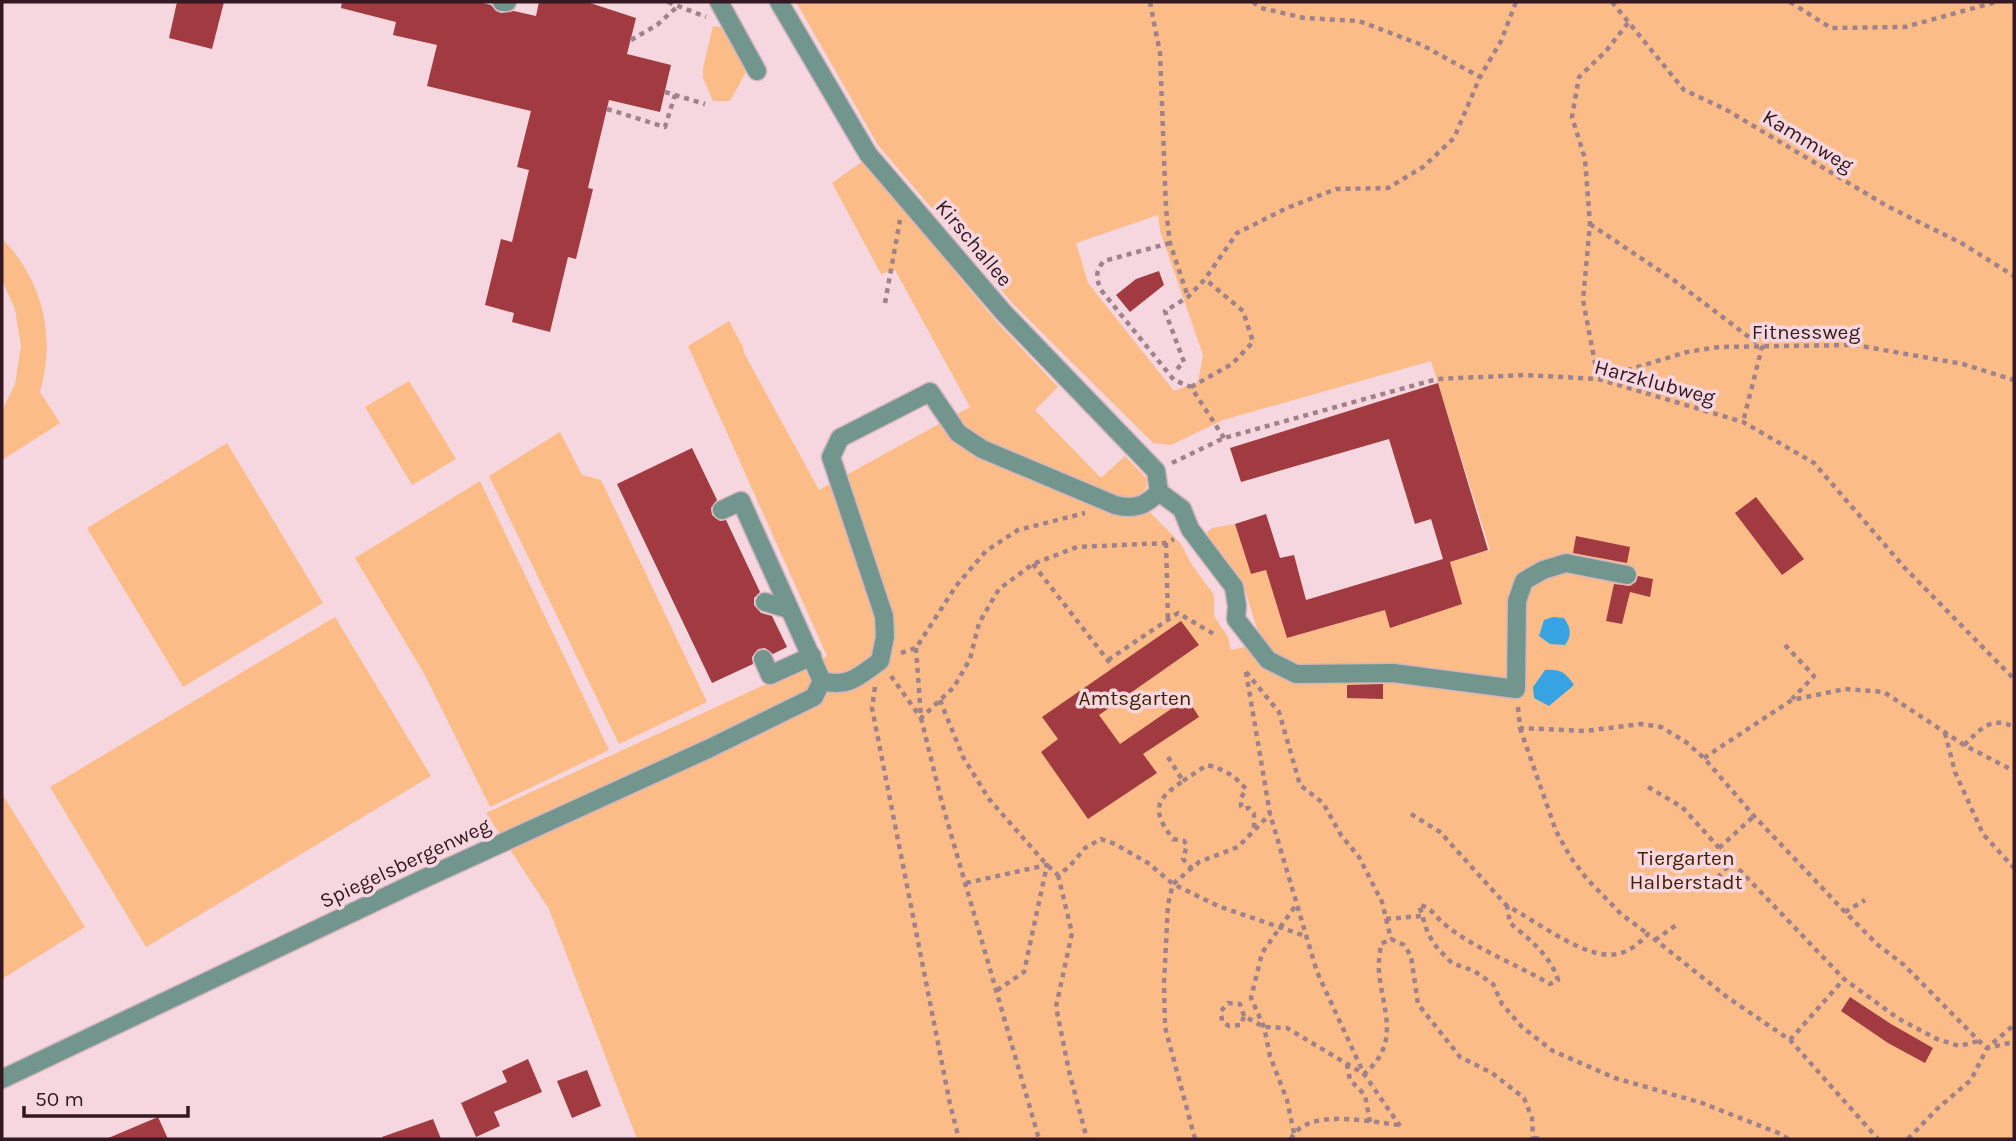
<svg xmlns="http://www.w3.org/2000/svg" width="2016" height="1141" font-family="Karla,sans-serif">
  <style>
    .green { fill: #fcbc88; fill-rule: evenodd }
    .water { fill: #38a3e3 }
    .building { fill: #a13b41 }
    .lines { fill: none; stroke-linecap: round; stroke-linejoin: round }
    .minor-casing { stroke: #d3b5bd; stroke-width: 21 }
    .path { stroke: #a0828b; stroke-width: 4.5; stroke-dasharray: 5 5; stroke-linecap: butt }
    .minor { stroke: #72968e; stroke-width: 18 }
    .labels { text-anchor: middle; dominant-baseline: central; stroke-width: 7; stroke-linejoin: round; paint-order: stroke }
    .street-label { font-size: 21px; fill: #341922; stroke: #f6d7df }
    .park-label { font-size: 21px; fill: #412101; stroke: #f6d7df }
  </style>
  <rect width="100%" height="100%" fill="#f6d7df"/>
  <!-- green -->
  <g class="green">
    <path d="M796,2H2014V1139H637L549,909L486,813L827,656L688,346L729,321L743,347L744,353L819,490L970,407L895,270L881,274L832,183L863,161L995,320L1058,387L1035,410L1101,478L1125,456L1147,479L1146,489L1135,497L1181,544L1192,565L1214,595V616L1228,637L1231,650L1267,642L1258,632L1244,587L1209,538L1207,532L1212,528L1235,524L1251,574L1266,570L1287,638L1458,589L1450,562L1490,550L1431,361L1223,420L1171,445L1153,443L1013,304L878,145ZM1158,215L1160,231L1203,355L1198,382L1174,391L1088,283L1076,243Z"/>
    <path d="M713,26L721,27L746,72L730,101H713L703,78V68Z"/>
    <path d="M2,239C43,280 56,337 40,392L60,423L2,460V411L15,384L21,346L15,309L2,280Z"/>
    <path d="M409,381L456,459L412,485L365,407Z"/>
    <path d="M560,432L582,475L601,480L707,702L619,744L489,476Z"/>
    <path d="M227,443L323,603L183,687L87,528Z"/>
    <path d="M480,481L609,750L490,807L425,675L355,558Z"/>
    <path d="M335,617L431,776L146,947L50,787Z"/>
    <path d="M2,794L85,927L2,979Z"/>
  </g>
  <!-- water -->
  <g class="water">
    <path d="M1553,617L1564,618C1571,628 1572,635 1565,645L1550,644L1539,636L1544,620Z"/>
    <path d="M1545,670C1560,669 1565,672 1574,685L1549,706L1534,698L1533,687Z"/>
  </g>
  <!-- building -->
  <g class="building">
    <path d="M177,2H224L212,49L169,38Z"/>
    <path d="M342,2H479L491,5L496,11L501,13L514,11L536,16L539,2H587L636,18L627,54L671,65L660,112L609,100L588,188L593,189L576,259L568,257L550,332L512,322L514,313L485,305L501,239L512,242L529,170L517,167L531,111L427,86L437,45L393,35L396,22L341,8Z"/>
    <path d="M1159,271L1164,285L1130,312L1116,295L1136,279Z"/>
    <path d="M1438,383L1488,550L1450,562L1462,604L1390,628L1385,610L1287,638L1266,570L1251,574L1235,524L1266,514L1280,558L1294,555L1306,600L1443,559L1431,519L1415,524L1389,439L1241,482L1230,448Z"/>
    <path d="M692,448L717,500L711,508L712,515L720,521L726,520L760,592L754,598V605L761,613L772,616L787,647L773,654L765,648L758,649L752,657L753,664L712,683L617,484Z"/>
    <path d="M1756,497L1804,559L1782,575L1735,513Z"/>
    <path d="M1576,536L1630,547L1627,563L1573,553Z"/>
    <path d="M1638,576L1653,579L1650,597L1630,592L1622,624L1606,621L1614,584L1630,586L1636,582Z"/>
    <path d="M1181,621L1199,645L1099,715L1120,744L1187,698L1199,717L1143,754L1157,773L1088,819L1041,752L1058,739L1042,717Z"/>
    <path d="M1383,684V699L1347,698V685Z"/>
    <path d="M1850,997L1891,1024L1933,1048L1925,1063L1888,1043L1841,1011Z"/>
    <path d="M528,1059L542,1092L494,1112L500,1126L476,1137L461,1103L507,1082L502,1071Z"/>
    <path d="M587,1070L601,1106L572,1118L557,1081Z"/>
    <path d="M158,1117L168,1139H106Z"/>
    <path d="M433,1119L441,1139H383L382,1137Z"/>
  </g>
  <g class="lines">
    <defs>
      <g id="minor">
        <path d="M502,2H507"/>
        <path d="M719,2L757,71"/>
        <path d="M779,2L868,154L1004,313L1156,471L1159,492"/>
        <path d="M1159,492L1182,509L1190,529L1234,587L1237,606L1236,619L1268,660L1296,674L1393,673L1516,689L1517,601L1524,581L1543,570L1566,563L1627,575"/>
        <path d="M722,510L741,501L822,681"/>
        <path d="M765,602L788,609"/>
        <path d="M763,659L770,675L812,656"/>
        <path d="M822,681C849,688 859,676 880,661L885,637L884,616L831,457L840,438L930,392L958,433L982,449L1115,505C1134,510 1145,506 1159,492"/>
        <path d="M2,1079L423,879L708,749L814,697L822,681"/>
      </g>
    </defs>
    <!-- minor casing -->
    <use href="#minor" class="minor-casing"/>
    <!-- path -->
    <g class="path">
      <path d="M668,2L706,17"/>
      <path d="M1150,2L1160,53L1166,209L1170,243L1188,297"/>
      <path d="M1253,2L1261,8L1304,18L1359,21L1422,45L1480,77"/>
      <path d="M1612,2L1684,90L1725,109L1887,206L1963,244L2014,276"/>
      <path d="M1790,2L1831,28L1905,27L1996,2"/>
      <path d="M1628,23L1606,51L1579,77L1572,117L1585,159L1590,224L1583,300L1598,379L1687,352L1719,347L1855,345L1963,364L2014,380"/>
      <path d="M631,40L657,25L678,6"/>
      <path d="M665,92L705,104"/>
      <path d="M607,109L665,127L675,95"/>
      <path d="M1590,224L1675,281L1762,347L1743,422"/>
      <path d="M1170,243L1104,261C1095,271 1096,278 1101,290L1174,380L1191,387L1224,438"/>
      <path d="M885,303L900,220"/>
      <path d="M1177,369L1184,362L1165,311L1188,297L1205,279L1237,233L1287,208L1336,189L1388,188L1423,167L1454,138L1480,77L1501,41L1516,2"/>
      <path d="M1191,387L1232,364L1253,342L1243,311L1205,279"/>
      <path d="M1172,463L1224,438L1437,379L1525,375L1598,379L1743,422L1814,463L1904,567L2014,679"/>
      <path d="M1166,543L1168,620"/>
      <path d="M1033,564L1113,667"/>
      <path d="M1785,645L1814,676L1792,699"/>
      <path d="M916,648L921,718L942,803L1039,1139"/>
      <path d="M901,653L916,648L956,586L986,551L1018,530L1085,513"/>
      <path d="M1108,660L1178,613L1217,636"/>
      <path d="M1246,672L1270,814L1317,972L1364,1074L1400,1126"/>
      <path d="M1246,672L1279,712L1300,785L1323,803L1341,835L1359,857L1382,902L1391,939"/>
      <path d="M891,676L921,718L954,687L970,659L979,623L999,589L1033,564L1077,547L1166,543L1174,539"/>
      <path d="M875,687L872,708L950,1104L959,1139"/>
      <path d="M940,700L963,757L989,799L1047,865L1058,875L1069,867L1085,848L1101,839L1115,844L1148,863L1173,884L1218,906L1305,936"/>
      <path d="M1518,707L1520,728L1585,731L1641,724L1661,727L1686,742L1704,758L1754,816L1845,912L1878,945L1904,965L1979,1041L1987,1048L2014,1042"/>
      <path d="M1520,728L1556,831L1571,858L1587,879L1621,914L1648,934"/>
      <path d="M1945,733L1955,772L1983,834L2014,868"/>
      <path d="M1964,745C1980,730 1991,715 2014,727"/>
      <path d="M1168,757L1183,781C1155,800 1151,810 1173,839L1184,841L1187,845L1183,859L1192,869"/>
      <path d="M1704,758L1792,700L1845,689L1884,692L1964,745L2014,771"/>
      <path d="M1183,781L1207,765C1224,769 1235,776 1246,789L1241,798V806L1243,809L1249,808L1254,814V830"/>
      <path d="M1648,787L1682,807L1732,862L1718,877"/>
      <path d="M1411,814L1440,832L1507,906"/>
      <path d="M1719,848L1754,816"/>
      <path d="M1732,862L1844,979L1899,1019L1937,1039L1959,1046L1979,1041"/>
      <path d="M1058,875L1072,933L1056,1007L1069,1071L1087,1139"/>
      <path d="M966,883L1047,865L1024,972L996,991"/>
      <path d="M1845,912L1865,900"/>
      <path d="M1386,919L1421,916"/>
      <path d="M1655,940L1679,923"/>
      <path d="M1244,1016L1240,1004L1228,1003L1221,1011L1222,1021L1229,1026L1241,1025L1244,1016L1264,1027L1287,1028L1364,1074C1401,1043 1383,1012 1379,972C1378,963 1380,953 1381,944L1391,939L1404,945L1411,956L1418,1004L1460,1057L1492,1073L1524,1098L1532,1118L1533,1139"/>
      <path d="M1790,1040L1844,979"/>
      <path d="M1347,1064L1350,1080L1365,1095L1370,1122"/>
      <path d="M1294,1133L1287,1100L1270,1056L1264,1027L1251,998L1262,953L1296,905"/>
      <path d="M1534,1138L1541,1139"/>
      <path d="M1195,1139L1165,1027L1164,983L1168,904L1173,884L1199,862L1238,847L1270,814"/>
      <path d="M1291,1139C1306,1107 1371,1122 1399,1125"/>
      <path d="M1788,1139L1781,1134L1702,1103L1615,1078L1553,1051L1522,1027L1502,1004L1493,984L1474,971L1452,963L1438,949L1428,934L1419,905C1431,907 1435,916 1444,924C1475,949 1516,964 1550,984L1558,980C1551,956 1528,938 1510,923L1507,906C1536,920 1589,964 1621,953C1632,950 1640,942 1648,934L1727,997L1790,1040L1878,1139"/>
      <path d="M1908,1139L1937,1109L1971,1080L1987,1048L2014,1025"/>
    </g>
    <!-- minor -->
    <use href="#minor" class="minor"/>
  </g>
  <g class="labels">
    <!-- street labels -->
    <g class="street-label">
      <text transform="translate(1808 141) rotate(31)">Kammweg</text>
      <text transform="translate(974 243) rotate(50)">Kirschallee</text>
      <text x="1806" y="332">Fitnessweg</text>
      <text transform="translate(1655 382) rotate(15)">Harzklubweg</text>
      <text transform="translate(405 863) rotate(-25)">Spiegelsbergenweg</text>
    </g>
    <!-- park labels -->
    <g class="park-label">
      <text x="1135" y="698">Amtsgarten</text>
      <text x="1686" y="858">Tiergarten<tspan x="1686" dy="24">Halberstadt</tspan></text>
    </g>
  </g>
  <!-- border -->
  <rect width="2016" height="1141" fill="none" stroke="#341922" stroke-width="7"/>
  <!-- scale -->
  <path d="M24 1106v10h164v-10" fill="none" stroke="#341922" stroke-width="3.5"/>
  <text x="35" y="1106" font-size="21" fill="#341922" stroke="#f6d7df" stroke-width="5" paint-order="stroke">50 m</text>
</svg>
